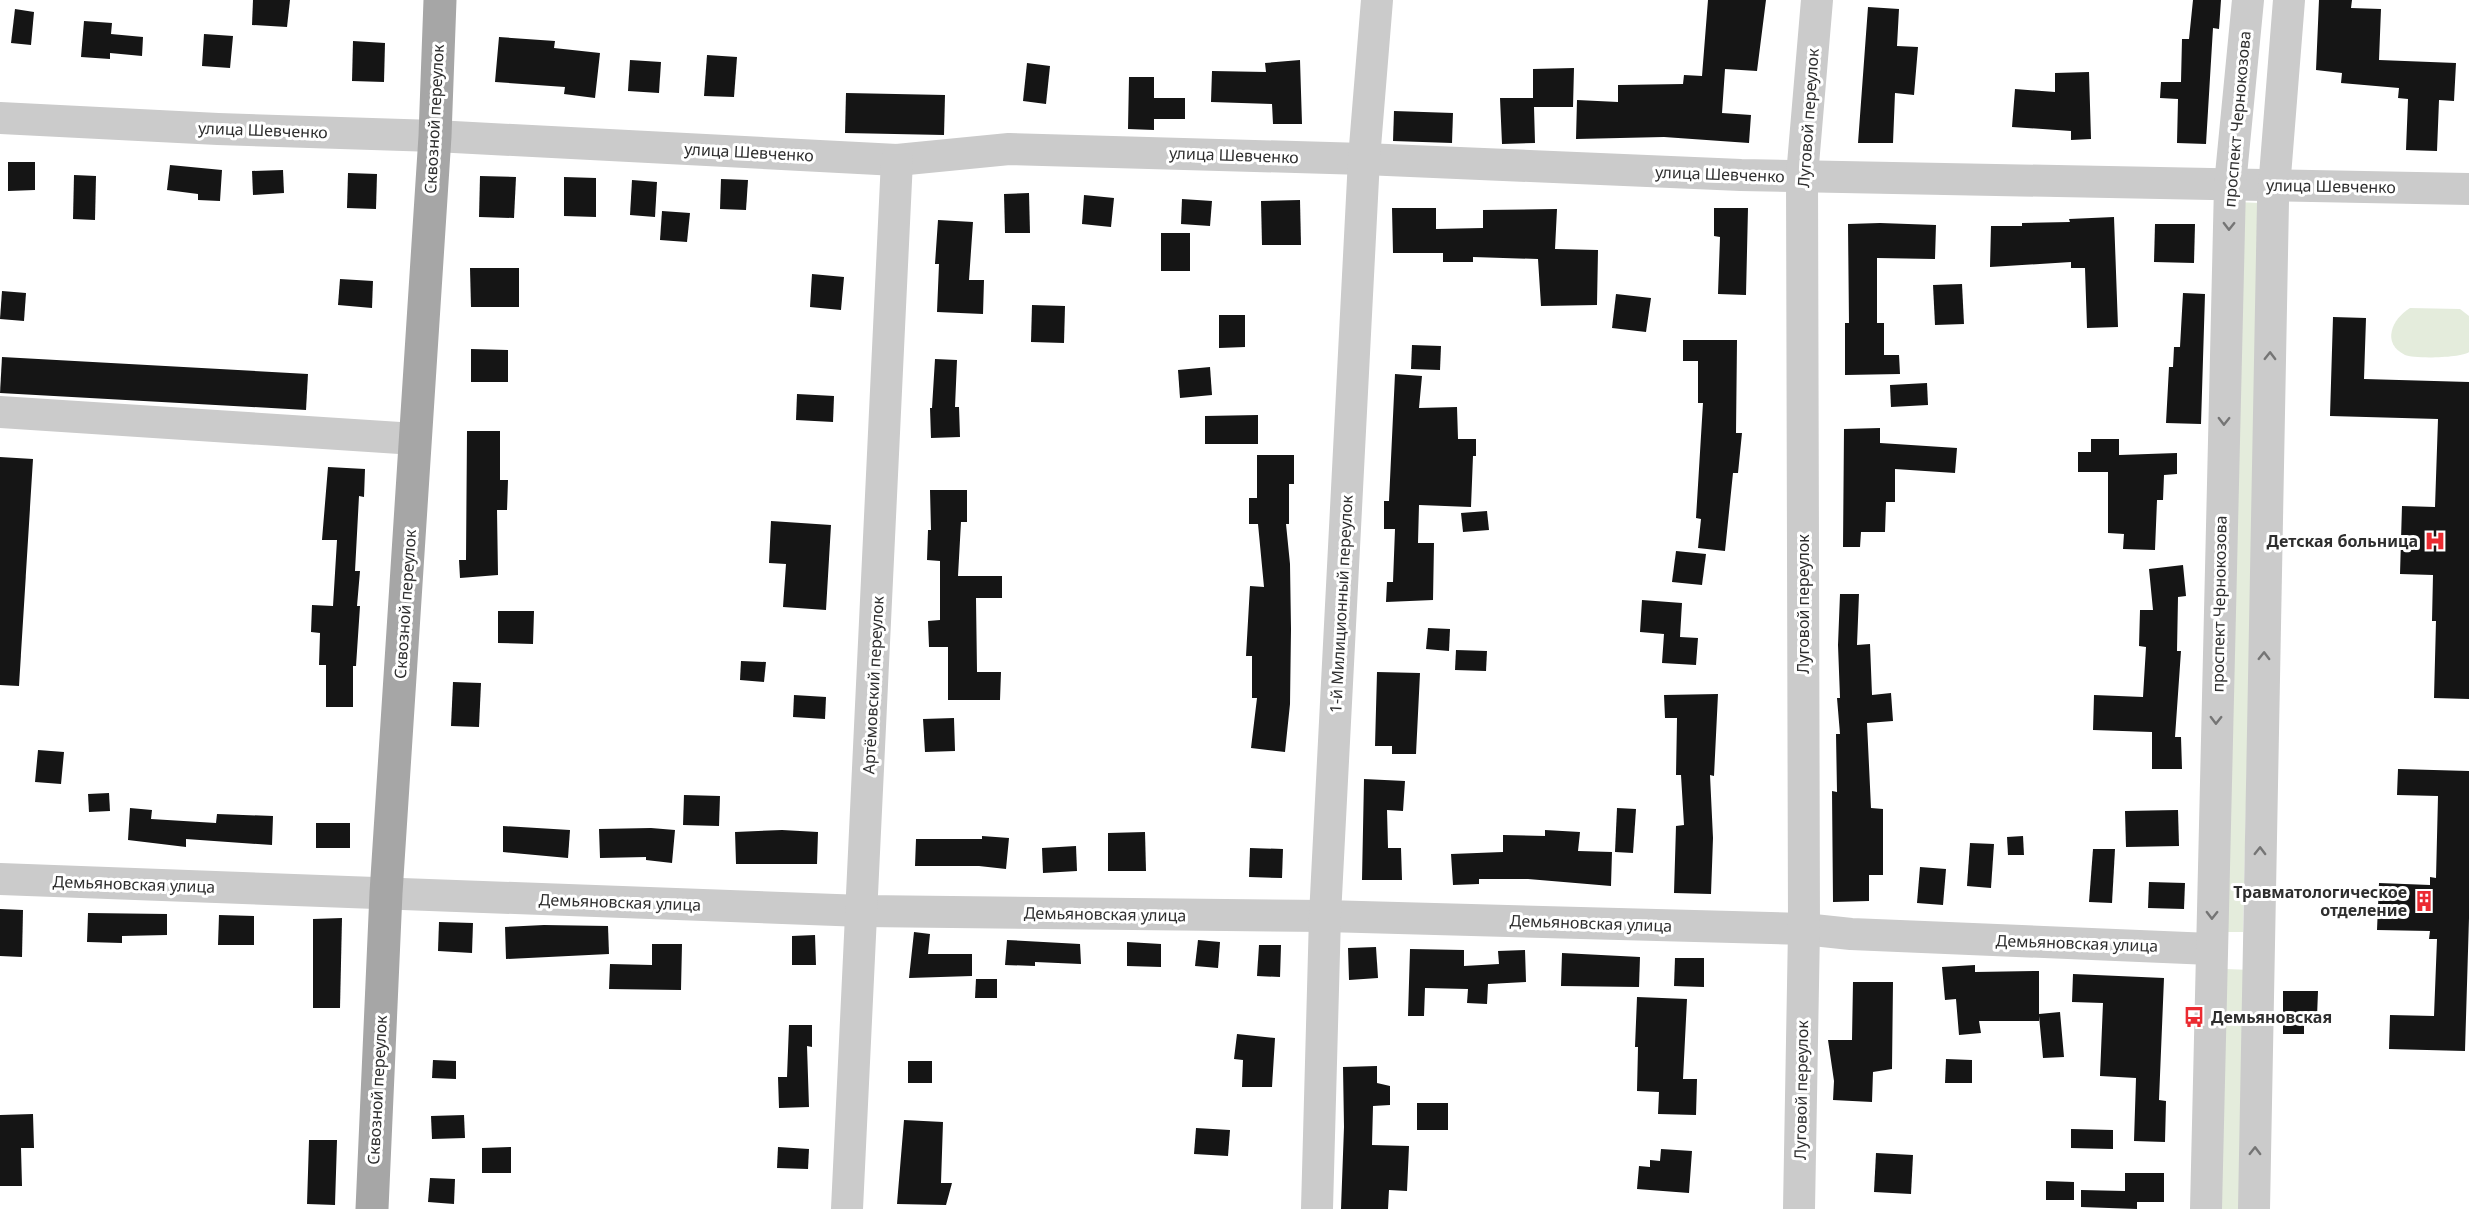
<svg xmlns="http://www.w3.org/2000/svg" width="2469" height="1209" font-family="'Noto Sans',sans-serif">
  <style>
    .green { fill: #e4ecdc }
    .building { fill: #151515 }
    .lines { fill: none; stroke-linecap: round; stroke-linejoin: round }
    .minor { stroke: #cbcbcb; stroke-width: 32 }
    .major { stroke: #a6a6a6; stroke-width: 33 }
    .oneway { stroke: #757575 }
    .labels { text-anchor: middle; dominant-baseline: central; stroke-width: 6; stroke-linejoin: round; paint-order: stroke }
    .street-label { font-size: 16px; fill: #2e2e2e; stroke: #fff }
    .poi-label { font-size: 16px; font-weight: bold; fill: #2e2e2e; stroke: #fff; text-anchor: end }
  </style>
  <rect width="100%" height="100%" fill="#fff"/>
  <!-- green -->
  <g class="green">
    <path d="M2236,202L2260,203L2243,932H2225Z"/>
    <path d="M2410,308L2460,309L2469,316V352C2462,358 2414,359 2405,355C2381,343 2392,319 2410,308Z"/>
    <path d="M2225,969L2252,970L2244,1209H2218Z"/>
  </g>
  <!-- building -->
  <g class="building">
    <path d="M253,0H290L287,27L252,25Z"/>
    <path d="M1708,0H1766L1757,71L1725,69L1722,113L1751,115L1749,143L1664,137L1576,139L1577,100L1618,102V85L1683,84L1684,75L1702,76Z"/>
    <path d="M2193,0H2221L2219,29L2213,28L2206,144L2177,143L2178,99L2160,98L2161,82H2181L2182,39H2189Z"/>
    <path d="M2319,0H2352L2351,8L2381,9L2379,60L2456,63L2454,101L2439,100L2437,151L2406,150L2408,99L2398,98L2399,88L2341,83L2342,73L2316,70Z"/>
    <path d="M1868,7L1899,9L1897,46L1918,47L1914,95L1895,93L1893,143H1858Z"/>
    <path d="M15,9L34,12L31,45L11,43Z"/>
    <path d="M84,21L112,23L111,34L143,37L142,56L110,53V59L81,57Z"/>
    <path d="M204,34L233,36L230,68L202,66Z"/>
    <path d="M499,37L555,41L554,48L600,53L595,98L564,94L565,87L495,82Z"/>
    <path d="M353,41L385,43L384,82L352,81Z"/>
    <path d="M707,55L737,57L734,97L704,96Z"/>
    <path d="M630,60L661,62L659,93L628,91Z"/>
    <path d="M1300,60L1302,124H1273L1272,104L1211,102L1212,71L1266,72L1265,63Z"/>
    <path d="M1027,63L1050,66L1046,104L1023,101Z"/>
    <path d="M1574,68L1573,107H1534L1535,143L1502,144L1500,98H1533V105V69Z"/>
    <path d="M2089,72L2091,139L2071,140V131L2012,127L2015,89L2055,92V73Z"/>
    <path d="M1129,77H1154V98H1185V119H1154V130L1128,129Z"/>
    <path d="M846,93L945,95L944,135L845,133Z"/>
    <path d="M1394,111L1453,113L1452,143L1393,141Z"/>
    <path d="M8,162H35V190L8,191Z"/>
    <path d="M170,165L222,170L220,201L198,200V194L167,190Z"/>
    <path d="M283,170L284,193L253,195L252,171Z"/>
    <path d="M348,173L377,174L376,209L347,208Z"/>
    <path d="M74,175L96,176L95,220L73,219Z"/>
    <path d="M480,176L516,177L514,218L479,217Z"/>
    <path d="M564,177L596,178V217L564,216Z"/>
    <path d="M721,179L748,180L746,210L720,209Z"/>
    <path d="M632,180L657,182L655,217L630,215Z"/>
    <path d="M1029,193L1030,233H1005L1004,194Z"/>
    <path d="M1084,195L1114,198L1111,227L1082,224Z"/>
    <path d="M1182,199L1212,201L1210,226L1181,224Z"/>
    <path d="M1300,200L1301,245H1262L1261,201Z"/>
    <path d="M1392,208H1436V229L1483,228V210L1557,209L1555,249L1598,250L1597,305L1541,306L1538,259L1473,257V262H1443V253H1393Z"/>
    <path d="M1714,208H1748L1746,295L1718,294L1720,237L1714,236Z"/>
    <path d="M662,211L690,213L687,242L660,240Z"/>
    <path d="M2114,217L2118,327L2087,328L2085,268H2071V262L1990,267L1991,226H2022V223L2070,222L2069,219Z"/>
    <path d="M938,220L973,222L969,280H984L983,314L937,312L939,264H935Z"/>
    <path d="M1880,223L1936,225L1935,259L1877,258V323H1884V355H1899L1900,374L1845,375V323H1849L1848,224Z"/>
    <path d="M2155,224H2195L2194,263L2154,262Z"/>
    <rect x="1161" y="233" width="29" height="38"/>
    <path d="M470,268H519V307H471Z"/>
    <path d="M812,274L844,277L841,310L810,307Z"/>
    <path d="M340,279L373,281L372,308L338,305Z"/>
    <path d="M1962,284L1964,324L1935,325L1933,285Z"/>
    <path d="M2,291L26,293L24,321L0,319Z"/>
    <path d="M2183,293L2205,294L2201,424L2166,423L2169,367H2173L2174,347H2180Z"/>
    <path d="M1616,294L1651,298L1646,332L1612,328Z"/>
    <path d="M1032,305L1065,306L1064,343L1031,342Z"/>
    <path d="M1219,315H1245V347L1219,348Z"/>
    <path d="M2333,317L2366,318L2364,379L2469,382V699L2434,698L2436,621H2432L2433,575L2400,574L2402,506L2435,507L2438,419L2330,416Z"/>
    <path d="M1683,340H1737L1736,433H1742L1738,473H1733L1725,551L1698,548L1701,519L1696,518L1703,403H1698V361H1683Z"/>
    <path d="M1412,345L1441,346L1440,370L1411,369Z"/>
    <path d="M471,349L508,350V382H471Z"/>
    <path d="M2,357L308,374L306,410L0,393Z"/>
    <path d="M935,359L957,360L955,407H959L960,437L931,438L930,408H932Z"/>
    <path d="M1210,367L1212,395L1180,398L1178,370Z"/>
    <path d="M1395,374L1422,376L1419,408L1457,407L1458,439H1476V456H1473L1471,507L1419,505L1418,543H1434L1433,600L1386,602L1387,582H1393L1395,529H1384V501H1389Z"/>
    <path d="M1927,383L1928,405L1891,407L1890,385Z"/>
    <path d="M797,394L834,396L833,422L796,420Z"/>
    <path d="M1258,415V444H1205V416Z"/>
    <path d="M1880,428V443L1957,448L1955,473L1895,469V502H1886L1885,532H1861L1860,547H1843L1844,429Z"/>
    <path d="M467,431H500V480H508L507,510H497L498,575L460,578L459,560H466Z"/>
    <path d="M2091,439H2119V455L2177,453V474L2164,475L2163,500H2157L2155,550L2123,549L2124,534L2108,533V472H2078V452H2091Z"/>
    <path d="M1257,455H1294V484H1289V524H1286L1290,564L1291,629L1290,704L1285,752L1251,748L1257,698H1252V656H1246L1250,586L1264,587L1258,524H1249V498H1257Z"/>
    <path d="M0,457L33,459L19,686L0,685Z"/>
    <path d="M328,467L365,469L364,497L359,496L355,571H360L357,606H360L356,666H353V707H326V665H319L320,633L311,632L312,605L333,606L337,540H322Z"/>
    <path d="M930,490H967V522H961L958,576H1002V598H976L977,672H1001L1000,700H948V647H929L928,621L940,620V561L927,560L928,530H931Z"/>
    <path d="M1487,511L1489,530L1463,532L1461,513Z"/>
    <path d="M771,521L831,525L826,610L783,607L786,564L769,563Z"/>
    <path d="M1676,551L1706,554L1702,585L1672,582Z"/>
    <path d="M2183,565L2186,596L2178,597L2177,651H2181L2175,737H2181L2182,769H2152V732L2093,730L2094,695L2143,697L2146,647L2139,646L2140,610H2153L2149,569Z"/>
    <path d="M1840,594H1859L1857,645L1870,644L1872,695L1891,693L1893,721L1867,723L1871,808L1883,809V875H1869V901L1833,902L1832,791L1837,792L1836,734H1840L1837,698H1840L1838,645Z"/>
    <path d="M1642,600L1682,603L1680,637L1698,638L1696,665L1662,663L1664,634L1640,632Z"/>
    <path d="M498,611H534L533,644L498,643Z"/>
    <path d="M1428,628L1450,629L1449,651L1426,649Z"/>
    <path d="M1456,650L1487,651L1486,671L1455,670Z"/>
    <path d="M741,661L766,662L764,682L740,680Z"/>
    <path d="M1377,672L1420,673L1416,754H1392V746H1375Z"/>
    <path d="M453,682L481,683L479,727L451,726Z"/>
    <path d="M1718,694L1714,776L1710,775L1713,838L1711,894L1674,893L1676,826L1684,825L1681,775H1676L1677,718H1665L1664,695Z"/>
    <path d="M794,695L826,697L825,719L793,717Z"/>
    <path d="M954,718L955,751L925,752L923,719Z"/>
    <path d="M38,750L64,752L61,784L35,782Z"/>
    <path d="M2398,769L2469,771V918L2465,1051L2389,1049L2390,1015L2434,1016L2437,939H2429L2430,931L2377,930L2379,883L2430,885V877L2436,878L2438,796L2397,795Z"/>
    <path d="M1364,779L1405,781L1403,811L1387,810L1388,848H1401L1402,880H1362Z"/>
    <path d="M109,793L110,811L89,812L88,794Z"/>
    <path d="M684,795L720,796L719,826L683,825Z"/>
    <path d="M130,808L152,810L151,819L216,823L217,814L273,816L272,845L186,839V847L128,840Z"/>
    <path d="M1617,808L1636,809L1633,853L1615,852Z"/>
    <path d="M2178,810L2179,846L2126,847L2125,811Z"/>
    <rect x="316" y="823" width="34" height="25"/>
    <path d="M503,826L570,830L568,858L503,852Z"/>
    <path d="M651,828L675,830L672,863L646,860V857L600,858L599,829Z"/>
    <path d="M782,830L818,832L817,864H736L735,832Z"/>
    <path d="M1545,830L1580,832L1578,851L1612,852L1611,886L1528,879H1479V884L1453,885L1451,854L1503,852V835L1545,836Z"/>
    <path d="M1145,832L1146,871H1108V833Z"/>
    <path d="M982,836L1009,838L1006,869L979,866H915L916,839H982Z"/>
    <path d="M2023,836L2024,855H2008L2007,837Z"/>
    <path d="M1970,843L1994,844L1991,888L1967,886Z"/>
    <path d="M1076,846L1077,871L1043,873L1042,848Z"/>
    <path d="M1250,848L1283,849L1282,878L1249,877Z"/>
    <path d="M2093,849H2115L2112,903L2089,902Z"/>
    <path d="M1920,867L1946,869L1943,905L1917,903Z"/>
    <path d="M2149,882L2185,883L2184,909L2148,908Z"/>
    <path d="M0,909L23,910L22,957L0,956Z"/>
    <path d="M88,913L167,914V935L122,936V943L87,942Z"/>
    <path d="M219,915L254,916V945H218Z"/>
    <path d="M342,918L340,1008H313V919Z"/>
    <path d="M439,922L473,923L472,953L438,951Z"/>
    <path d="M544,925L608,926L609,954L506,959L505,927Z"/>
    <path d="M914,932L930,934L928,954H972V976L909,978Z"/>
    <path d="M815,935L816,965H792V936Z"/>
    <path d="M1007,940L1080,944L1081,964L1035,962V966L1005,965Z"/>
    <path d="M1198,940L1220,942L1218,968L1195,966Z"/>
    <path d="M1127,942L1161,944V967L1127,966Z"/>
    <path d="M652,944H682L681,990L609,989L610,964L652,965Z"/>
    <path d="M1259,945H1281L1280,977L1257,976Z"/>
    <path d="M1376,947L1378,978L1349,980L1348,948Z"/>
    <path d="M1410,949L1464,950V966L1499,964L1498,951L1525,950L1526,982L1488,984L1487,1004L1467,1003L1468,989L1425,988L1424,1016H1408Z"/>
    <path d="M1562,953L1640,957L1639,987L1561,986Z"/>
    <path d="M1675,958H1704V987L1674,986Z"/>
    <path d="M1975,965V972L2039,971V1014L2060,1012L2064,1057L2043,1058L2039,1016V1021H1979L1981,1033L1959,1035L1956,999L1945,1000L1942,967Z"/>
    <path d="M2073,974L2164,978L2159,1100L2166,1101L2165,1142L2134,1141L2136,1078L2100,1076L2103,1003L2072,1002Z"/>
    <path d="M976,979H997V998H975Z"/>
    <path d="M1853,982H1893L1892,1069L1873,1072L1872,1102L1833,1100L1834,1081L1828,1040H1852Z"/>
    <path d="M2283,991H2318L2317,1017L2304,1016V1034H2283Z"/>
    <path d="M1637,997L1687,999L1683,1079H1697L1696,1115L1658,1114L1659,1092L1637,1091L1638,1047H1635Z"/>
    <path d="M789,1025H812V1047L807,1046L809,1107L779,1108L778,1077H787Z"/>
    <path d="M1237,1034L1275,1038L1272,1087H1242L1243,1060L1234,1059Z"/>
    <path d="M1946,1059L1972,1060V1083H1945Z"/>
    <path d="M433,1060L456,1061V1079L432,1078Z"/>
    <rect x="908" y="1061" width="24" height="22"/>
    <path d="M1377,1066V1083L1390,1086V1105L1373,1106L1372,1145L1409,1146L1407,1191L1389,1190L1388,1209H1341L1344,1127L1343,1067Z"/>
    <rect x="1417" y="1103" width="31" height="27"/>
    <path d="M33,1114L34,1148H21L22,1186H0V1115Z"/>
    <path d="M464,1115L465,1138L432,1139L431,1116Z"/>
    <path d="M904,1120L943,1122L941,1183H952L946,1205L897,1204Z"/>
    <path d="M1196,1128L1230,1130L1228,1156L1194,1154Z"/>
    <path d="M2071,1129L2113,1130V1149L2071,1148Z"/>
    <path d="M309,1140H337L335,1205L307,1204Z"/>
    <path d="M511,1147V1173H482V1148Z"/>
    <path d="M778,1147L809,1149L808,1169L777,1168Z"/>
    <path d="M1661,1149L1692,1151L1689,1193L1637,1189L1639,1166L1650,1167V1160L1660,1161Z"/>
    <path d="M1876,1153L1913,1155L1911,1194L1874,1192Z"/>
    <path d="M2125,1173H2164V1202H2137V1209L2081,1207V1190L2125,1191Z"/>
    <path d="M430,1178L455,1179L454,1204L428,1202Z"/>
    <path d="M2046,1181L2074,1182V1200H2046Z"/>
  </g>
  <g class="lines">
    <!-- minor -->
    <g class="minor">
      <path d="M0,118L218,129L435,136L897,160L1009,149L1364,159L1741,175L2469,189"/>
      <path d="M0,412L415,439"/>
      <path d="M0,879L863,911L1325,916L1804,929L1851,934L2211,949"/>
      <path d="M847,1209L897,160"/>
      <path d="M1317,1209L1325,916L1364,159L1377,0"/>
      <path d="M1799,1209L1804,929L1802,176L1817,0"/>
      <path d="M2206,1209L2230,185L2248,0"/>
      <path d="M2254,1209L2273,201L2289,0"/>
    </g>
    <!-- major -->
    <path class="major" d="M372,1209L386,893L435,136L440,0"/>
  </g>
  <!-- one-way arrows -->
  <defs><path id="oneway-chevron" d="M-2-3.5L2.5 0L-2 3.5" fill="none" stroke-width="1.6" stroke-linecap="round" stroke-linejoin="round" transform="scale(1.5)"/></defs>
  <g class="oneway">
    <use href="#oneway-chevron" transform="translate(2229 226) rotate(91)"/>
    <use href="#oneway-chevron" transform="translate(2270 356) rotate(-89)"/>
    <use href="#oneway-chevron" transform="translate(2224 421) rotate(91)"/>
    <use href="#oneway-chevron" transform="translate(2264 656) rotate(-89)"/>
    <use href="#oneway-chevron" transform="translate(2216 720) rotate(91)"/>
    <use href="#oneway-chevron" transform="translate(2260 851) rotate(-89)"/>
    <use href="#oneway-chevron" transform="translate(2212 915) rotate(91)"/>
    <use href="#oneway-chevron" transform="translate(2255 1151) rotate(-89)"/>
  </g>
  <!-- icons -->
  <defs>
    <symbol id="hospital-bare" viewBox="-9 -9 18 18"><path d="M-5-5h3v3.5h4V-5h3V5h-3V1.5h-4V5h-3Z" fill="#eb2b31" stroke="#fff" stroke-width="2.5" paint-order="stroke"/></symbol>
    <symbol id="building-bare" viewBox="-9 -9 18 18"><path d="M-4-6H4V6H1V3H-1V6H-4ZM-2.5-4.3h1.7v1.8h-1.7ZM.8-4.3h1.7v1.8H.8ZM-2.5-1h1.7V.8h-1.7ZM.8-1h1.7V.8H.8Z" fill="#eb2b31" stroke="#fff" stroke-width="2.5" paint-order="stroke"/></symbol>
    <symbol id="bus-bare" viewBox="-9 -9 18 18"><path d="M-5-6H5V4H4V6H2V4H-2V6H-4V4H-5ZM-3.5-4V0h7V-4ZM-3.5 1.2v1.5H-2V1.2ZM2 1.2v1.5H3.5V1.2Z" fill="#eb2b31" stroke="#fff" stroke-width="2.5" paint-order="stroke"/></symbol>
  </defs>
  <g fill-rule="evenodd">
    <use href="#hospital-bare" x="2420" y="526" width="30" height="30"/>
    <use href="#building-bare" x="2409" y="886" width="30" height="30"/>
    <use href="#bus-bare" x="2179" y="1002" width="30" height="30"/>
  </g>
  <g class="labels">
    <!-- street labels -->
    <g class="street-label">
      <text transform="translate(1808 118) rotate(-86)">Луговой переулок</text>
      <text transform="translate(434 119) rotate(-87)">Сквозной переулок</text>
      <text transform="translate(2237 119) rotate(-85)">проспект Чернокозова</text>
      <text transform="translate(263 130) rotate(2)">улица Шевченко</text>
      <text transform="translate(749 152) rotate(3)">улица Шевченко</text>
      <text transform="translate(1234 155) rotate(2)">улица Шевченко</text>
      <text transform="translate(1720 174) rotate(2)">улица Шевченко</text>
      <text transform="translate(2331 186) rotate(1)">улица Шевченко</text>
      <text transform="translate(405 604) rotate(-86)">Сквозной переулок</text>
      <text transform="translate(1341 604) rotate(-87)">1-й Милиционный переулок</text>
      <text transform="translate(1803 604) rotate(-90)">Луговой переулок</text>
      <text transform="translate(2219 604) rotate(-89)">проспект Чернокозова</text>
      <text transform="translate(873 685) rotate(-87)">Артёмовский переулок</text>
      <text transform="translate(134 884) rotate(2)">Демьяновская улица</text>
      <text transform="translate(620 902) rotate(2)">Демьяновская улица</text>
      <text transform="translate(1105 914) rotate(1)">Демьяновская улица</text>
      <text transform="translate(1591 923) rotate(2)">Демьяновская улица</text>
      <text transform="translate(2077 943) rotate(2)">Демьяновская улица</text>
      <text transform="translate(377 1090) rotate(-87)">Сквозной переулок</text>
      <text transform="translate(1801 1090) rotate(-89)">Луговой переулок</text>
    </g>
    <!-- poi labels -->
    <g class="poi-label">
      <text x="2418" y="541">Детская больница</text>
      <text x="2407" y="892">Травматологическое<tspan x="2407" dy="18">отделение</tspan></text>
      <text x="2211" y="1017" text-anchor="start">Демьяновская</text>
    </g>
  </g>
</svg>
